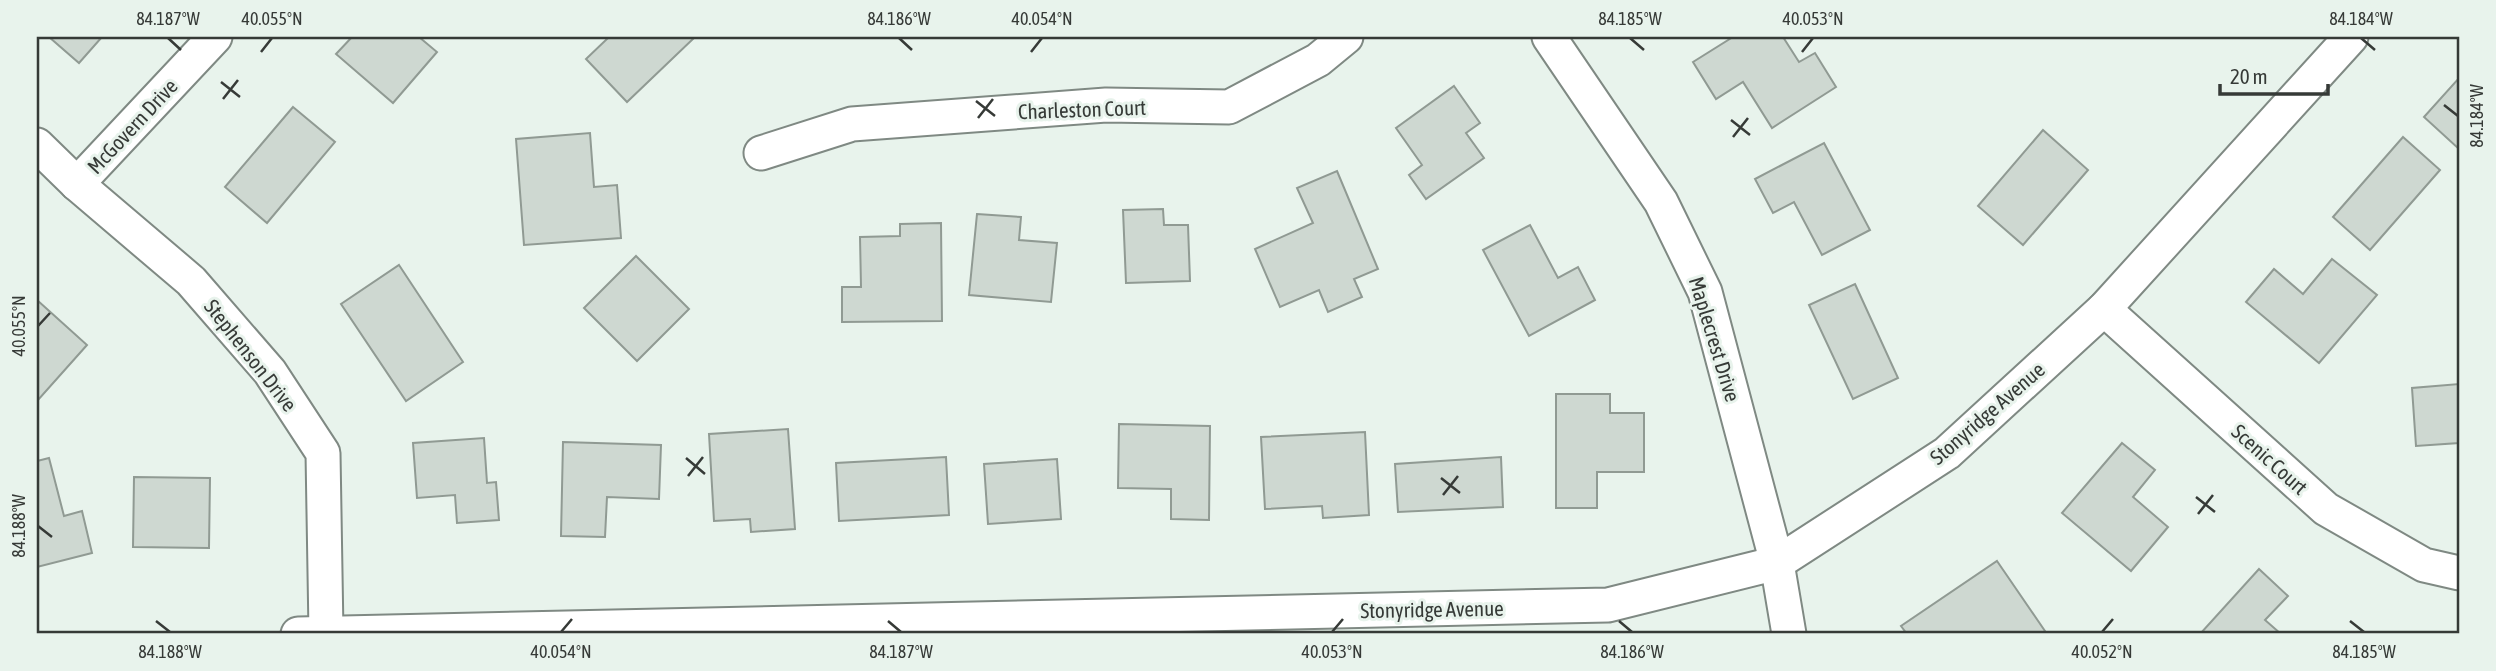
<svg xmlns="http://www.w3.org/2000/svg" width="2496" height="671" font-family="'Asap Condensed',sans-serif">
  <style>
    .building { fill: #ced8d1; stroke: #909a93; stroke-width: 2 }
    .lines { fill: none; stroke-linecap: round; stroke-linejoin: round }
    .street-casing { stroke: #7f8983; stroke-width: 37 }
    .street { stroke: #fff; stroke-width: 33 }
    .ticks { fill: none; stroke: #363a37; stroke-width: 2.5 }
    .labels { text-anchor: middle; dominant-baseline: central; stroke-width: 6; stroke-linejoin: round; paint-order: stroke }
    .street-label { font-size: 21px; fill: #363a37; stroke: #e8f3ec }
    .neatline { fill: none; stroke: #363a37; stroke-width: 2.5 }
    .ticks-label { font-size: 18px; text-anchor: middle; fill: #363a37 }
  </style>
  <rect width="100%" height="100%" fill="#e8f3ec"/>
  <!-- building -->
  <g class="building">
    <path d="M49,37H102L79,63Z"/>
    <path d="M352,37H419L437,52L393,103L336,54Z"/>
    <path d="M609,37H695L627,102L586,59Z"/>
    <path d="M1733,37H1783L1799,62L1815,53L1836,87L1772,128L1743,82L1716,99L1693,62Z"/>
    <path d="M2459,78V149L2424,117Z"/>
    <path d="M1454,86L1480,123L1466,133L1484,158L1426,199L1409,175L1422,165L1396,128Z"/>
    <path d="M293,107L335,142L267,223L225,187Z"/>
    <path d="M2043,130L2088,170L2023,245L1978,206Z"/>
    <path d="M590,133L594,187L617,185L621,238L524,245L516,139Z"/>
    <path d="M2403,137L2440,170L2370,250L2333,217Z"/>
    <path d="M1824,143L1870,230L1822,255L1794,202L1773,213L1755,179Z"/>
    <path d="M1337,171L1378,269L1354,279L1362,297L1328,312L1319,290L1280,307L1255,249L1313,223L1297,188Z"/>
    <path d="M1163,209L1164,225H1188L1190,281L1126,283L1123,210Z"/>
    <path d="M977,214L1021,217L1019,240L1057,243L1051,302L969,295Z"/>
    <path d="M941,223L942,321L842,322V287H861L860,237L900,236V224Z"/>
    <path d="M1530,225L1558,278L1578,267L1595,300L1529,336L1483,250Z"/>
    <path d="M636,256L689,309L637,361L584,308Z"/>
    <path d="M2332,259L2377,295L2319,363L2246,302L2274,269L2303,294Z"/>
    <path d="M399,265L463,362L406,401L341,304Z"/>
    <path d="M1855,284L1898,378L1853,399L1809,305Z"/>
    <path d="M37,300L87,345L38,400H37Z"/>
    <path d="M2459,384V443L2416,446L2412,388Z"/>
    <path d="M1556,394H1610V413H1644V472H1597V508H1556Z"/>
    <path d="M1119,424L1210,426L1209,520L1171,519V489L1118,488Z"/>
    <path d="M788,429L795,529L751,532L750,519L714,521L709,434Z"/>
    <path d="M1365,432L1369,515L1323,518L1322,506L1265,509L1261,437Z"/>
    <path d="M484,438L487,483L496,482L499,520L457,523L455,495L417,498L413,443Z"/>
    <path d="M563,442L661,445L659,499L607,497L605,537L561,536Z"/>
    <path d="M2122,443L2155,470L2133,497L2168,527L2131,571L2062,513Z"/>
    <path d="M946,457L949,515L839,521L836,463Z"/>
    <path d="M1501,457L1503,507L1398,512L1395,464Z"/>
    <path d="M49,458L64,516L82,511L92,553L37,567V461Z"/>
    <path d="M1057,459L1061,519L988,524L984,464Z"/>
    <path d="M134,477L210,478L209,548L133,547Z"/>
    <path d="M1997,561L2047,634H1907L1901,626Z"/>
    <path d="M2259,569L2288,596L2265,620L2281,634H2200Z"/>
  </g>
  <g class="lines">
    <defs>
      <g id="street">
        <path d="M1549,37L1661,202L1705,292L1777,563L1789,634"/>
        <path d="M37,145L77,184L191,281L270,372L323,453L326,632"/>
        <path d="M761,153L852,124L1106,105L1229,107L1318,60L1346,37"/>
        <path d="M77,184L215,37"/>
        <path d="M2104,309L2326,509L2424,565L2459,573"/>
        <path d="M298,634L1608,605L1777,563L1947,453L2104,309L2351,37"/>
      </g>
    </defs>
    <!-- street casing -->
    <use href="#street" class="street-casing"/>
    <!-- street -->
    <use href="#street" class="street"/>
  </g>
  <!-- ticks -->
  <path class="ticks" d="M168,38L181,50M899,38L912,50M1630,38L1644,50M2361,38L2375,50M261,52L272,38M1031,52L1042,38M1802,52L1813,38M221,82L240,97M223,99L238,80M976,101L995,116M2444,105L2458,116M978,118L993,99M1731,120L1750,135M1733,137L1748,118M38,326L50,313M686,458L705,474M688,476L703,457M1441,478L1460,493M1443,495L1458,476M2196,497L2215,512M2198,514L2213,495M38,526L52,537M156,621L170,632M888,621L901,632M1619,621L1632,632M2350,621L2364,632M561,632L572,619M1332,632L1343,619M2102,632L2113,619"/>
  <g class="labels">
    <!-- street labels -->
    <g class="street-label">
      <text transform="translate(1082 109) rotate(-2)">Charleston Court</text>
      <text transform="translate(132 126) rotate(-47)">McGovern Drive</text>
      <text transform="translate(1715 339) rotate(73)">Maplecrest Drive</text>
      <text transform="translate(251 355) rotate(52)">Stephenson Drive</text>
      <text transform="translate(1987 413) rotate(-41)">Stonyridge Avenue</text>
      <text transform="translate(2270 459) rotate(42)">Scenic Court</text>
      <text transform="translate(1432 609) rotate(-1)">Stonyridge Avenue</text>
    </g>
  </g>
  <!-- border -->
  <rect width="2496" height="671" fill="none" stroke="#e8f3ec" stroke-width="77"/>
  <!-- scale -->
  <path d="M2220 84v10h108v-10" fill="none" stroke="#363a37" stroke-width="3.5"/>
  <text x="2230" y="84" font-size="21" fill="#363a37" stroke="#e8f3ec" stroke-width="5" paint-order="stroke">20 m</text>
  <rect x="38" y="38" width="2420" height="594" class="neatline"/>
  <g class="ticks-label">
    <text x="168" y="25">84.187°W</text>
    <text x="272" y="25">40.055°N</text>
    <text x="899" y="25">84.186°W</text>
    <text x="1042" y="25">40.054°N</text>
    <text x="1630" y="25">84.185°W</text>
    <text x="1813" y="25">40.053°N</text>
    <text x="2361" y="25">84.184°W</text>
    <text transform="translate(2477 116) rotate(-90)" y="6">84.184°W</text>
    <text transform="translate(19 326) rotate(-90)" y="6">40.055°N</text>
    <text transform="translate(19 526) rotate(-90)" y="6">84.188°W</text>
    <text x="170" y="658">84.188°W</text>
    <text x="561" y="658">40.054°N</text>
    <text x="901" y="658">84.187°W</text>
    <text x="1332" y="658">40.053°N</text>
    <text x="1632" y="658">84.186°W</text>
    <text x="2102" y="658">40.052°N</text>
    <text x="2364" y="658">84.185°W</text>
  </g>
</svg>
